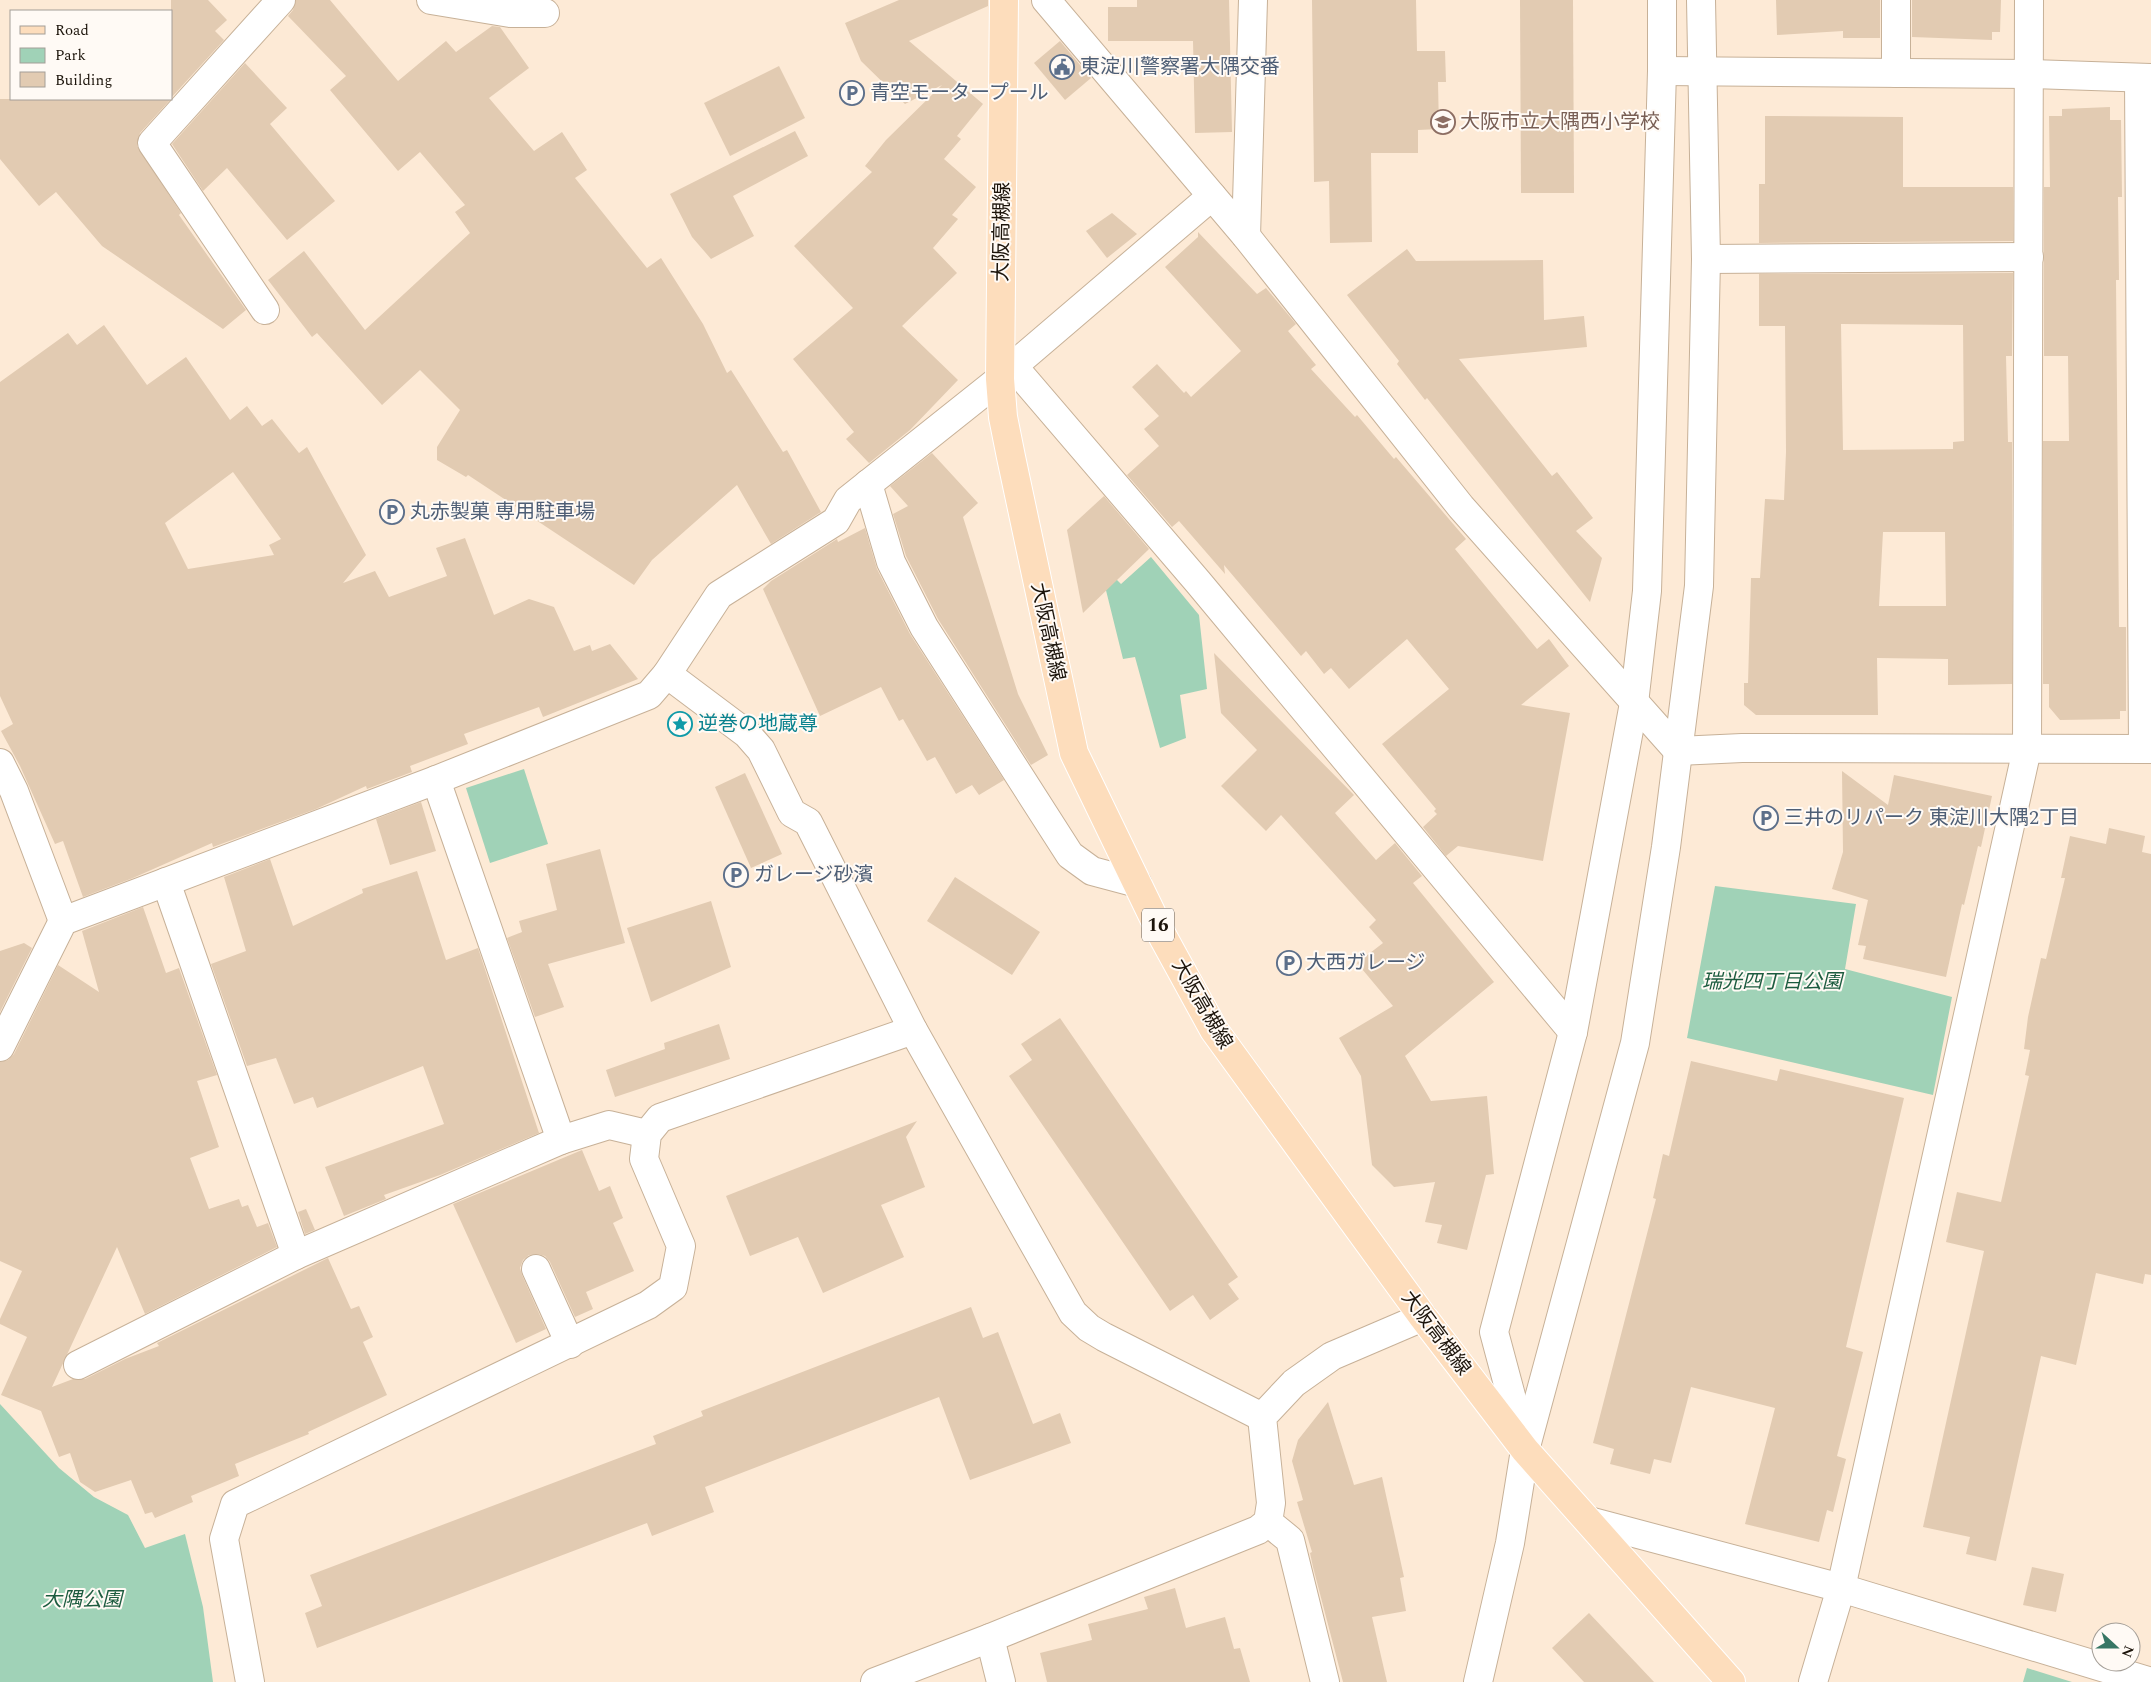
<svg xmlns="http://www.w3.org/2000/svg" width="2151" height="1682" font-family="Spectral,'Noto Sans JP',serif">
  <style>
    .green { fill: #a0d2b7 }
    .building { fill: #e2cbb2; fill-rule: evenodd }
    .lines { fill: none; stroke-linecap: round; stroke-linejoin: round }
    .minor-casing { stroke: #c7b198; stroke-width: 30 }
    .major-casing { stroke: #fff; stroke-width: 30 }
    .minor { stroke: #fff; stroke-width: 28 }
    .major { stroke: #fdddbc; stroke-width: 28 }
    .labels { text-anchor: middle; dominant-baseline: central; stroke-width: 4; stroke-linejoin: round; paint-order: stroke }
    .shield { fill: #fffaf5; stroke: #605951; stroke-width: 1 }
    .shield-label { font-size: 19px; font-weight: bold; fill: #1c140b }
    .service-label { font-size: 20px; fill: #4e5e75; stroke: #fffaf5; text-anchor: start }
    .education-label { font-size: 20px; fill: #785e54; stroke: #fffaf5; text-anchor: start }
    .street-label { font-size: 20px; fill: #1c140b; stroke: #fffaf5 }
    .culture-label { font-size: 20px; fill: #0d838f; stroke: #fffaf5; text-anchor: start }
    .park-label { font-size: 20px; font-style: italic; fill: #1c5b3f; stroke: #fffaf5 }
  </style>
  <rect width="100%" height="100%" fill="#fdead6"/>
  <!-- green -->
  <g class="green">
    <path d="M1151,557L1199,615L1207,689L1180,695L1186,738L1160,748L1135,657L1123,659L1099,562L1121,584Z"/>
    <path d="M524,769L548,844L490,863L466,788Z"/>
    <path d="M1715,886L1856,904L1845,969L1952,997L1933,1095L1687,1038Z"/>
    <path d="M0,1404L59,1468L94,1497L128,1515L145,1548L185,1534L203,1607L213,1682H0Z"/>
    <path d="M2027,1668L2072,1682H2023Z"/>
  </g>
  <!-- building -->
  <g class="building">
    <path d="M171,0H208L227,20L215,31L224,40L171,98Z"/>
    <path d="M296,0H330L398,81L446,41L456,52L492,26L500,27L529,68L489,98L534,151L562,132L587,170L575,178L647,268L661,258L703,324L727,373L731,370L783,452L787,450L821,512L771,544L737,485L652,560L634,585L468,475L466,477L437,460V447L460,410L420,370L382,405L317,333L312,337L268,280L304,251L365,330L470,233L455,212L465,205L420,152L398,171L330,90L346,76L288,16L293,10Z"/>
    <path d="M899,0H988V6L909,41L983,104L957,136L961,139L944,159L976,187L952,215L958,219L933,248L957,273L902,326L958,380L910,430L869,463L846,439L854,432L793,359L853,308L794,246L872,172L865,166L886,140L942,85L905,104L861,61L845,23Z"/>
    <path d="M1137,0H1229L1232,132L1195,133L1193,41H1108V7H1137Z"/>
    <path d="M1312,0H1416L1417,51H1445L1446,82H1438L1439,129L1418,130V153H1371L1372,242L1330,243L1329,181L1314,182Z"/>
    <path d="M1520,0H1573L1574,193H1521Z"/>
    <path d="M1776,0H1880V38H1843V31L1777,35Z"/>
    <path d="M1912,0H2001L2000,32H1992V40L1912,37Z"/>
    <path d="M1060,41L1091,78L1065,100L1034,63Z"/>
    <path d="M245,63L287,108L270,124L335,201L287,240L227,168L203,191L172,144Z"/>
    <path d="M779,66L805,118L730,156L704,103Z"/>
    <path d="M0,99H171L140,133L137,146L181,213L179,215L246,310L223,329L102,246L56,192L39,206L0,159Z"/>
    <path d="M2110,107V120H2121L2122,197H2118L2119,280H2116L2119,627H2126V711H2120V719L2060,720L2049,707V684H2043V441H2069L2068,356H2044V187H2050L2049,116H2062V109Z"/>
    <path d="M1765,116L1903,117V187H2013V241L1759,243V184H1765Z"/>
    <path d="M795,131L808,156L733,196L754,236L711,259L692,237L670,194Z"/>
    <path d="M1112,213L1137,234L1107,258L1086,231Z"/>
    <path d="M1198,232L1257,294L1266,288L1296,324L1288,331L1316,365L1311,369L1355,417L1357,415L1394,459L1396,457L1466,539L1455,549L1537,649L1549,639L1569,666L1521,705L1570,713L1543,861L1458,846L1446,856L1423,827L1437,814L1434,811L1436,809L1382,744L1449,689L1407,639L1349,689L1331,668L1324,674L1306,651L1301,656L1224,565L1225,574L1179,521L1172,527L1127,475L1159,446L1144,429L1159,416L1132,387L1157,364L1184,393L1186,391L1191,397L1241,351L1165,267L1198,237Z"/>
    <path d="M1407,249L1416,261L1543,260L1544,320L1584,316L1587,347L1459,359L1552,476L1557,472L1593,518L1576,531L1602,558L1590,602L1427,398L1425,400L1397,364L1399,361L1347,295Z"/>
    <path d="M2013,273L2012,356H2006L2008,442H2012V684L1948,685V659L1877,658L1878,715H1756L1744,705V683H1748L1751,578H1760L1765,499L1784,500L1786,452L1785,326H1759V274ZM1841,324L1963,325L1964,441L1953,442V449L1843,450ZM1883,532H1945L1946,606H1879Z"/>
    <path d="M104,325L147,385L186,357L230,420L247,406L262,426L272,419L299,453L307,447L366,555L343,583L375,571L389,597L447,576L436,548L465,538L494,615L529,599L554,607L574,651L590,645L592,651L610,644L638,679L543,717L539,707L464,734L468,744L410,766L412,772L367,789L366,786L316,809L213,847L212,843L133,878L83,897L63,841L55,844L20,766L1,731L13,724L0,696V382L68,333L77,345ZM233,472L281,539L269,545L274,555L188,569L165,523Z"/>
    <path d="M932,453L978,503L963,517L1018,694L1048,755L1031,765L938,619L906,556L893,514L908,506L890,486Z"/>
    <path d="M1104,496L1149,549L1083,613L1067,530Z"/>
    <path d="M865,528L877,569L910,634L1004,780L979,795L972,785L956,794L935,757L927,761L903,719L899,721L881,687L820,716L763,589L771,581L837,539L838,542Z"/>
    <path d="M1214,653L1354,795L1335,813L1376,860L1395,843L1422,876L1413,883L1494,982L1405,1056L1431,1101L1487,1096L1494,1174L1486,1175L1467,1250L1437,1243L1442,1225L1425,1222L1435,1182L1394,1187L1372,1165L1361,1076L1339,1038L1393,1006L1357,963L1383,943L1369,927L1376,920L1281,815L1266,831L1221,786L1257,750L1221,713Z"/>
    <path d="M1842,771L1888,805L1894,775L1992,796L1981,847L1978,846L1964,905L1962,904L1946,977L1863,959L1866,946L1858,945L1868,900L1832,889L1843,852Z"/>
    <path d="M745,773L782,854L751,868L715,787Z"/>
    <path d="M421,802L436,851L390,865L376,819Z"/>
    <path d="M2109,828L2145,836L2142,852L2151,854V1275L2145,1274L2143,1284L2096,1273L2076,1365L2041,1356L1996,1561L1966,1554L1970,1537L1923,1527L1984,1251L1946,1242L1957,1192L2001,1202L2029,1076L2025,1075L2030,1050L2024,1049L2028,1017L2041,958L2046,959L2065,878H2061L2070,836L2106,844Z"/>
    <path d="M600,849L625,943L548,964L564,1007L535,1017L507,938L522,932L519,921L557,910L546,864Z"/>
    <path d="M270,859L293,926L363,893L362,889L417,871L446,960L478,948L539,1133L440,1175L384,1195L386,1199L344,1216L325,1167L444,1124L423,1066L317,1108L313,1097L294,1104L276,1058L247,1066L211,964L246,951L224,877Z"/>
    <path d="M955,877L1040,932L1012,975L927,921Z"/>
    <path d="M711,901L731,967L651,1002L627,928Z"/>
    <path d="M143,907L166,973L179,968L217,1075L197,1081L219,1147L190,1158L209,1209L239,1199L242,1207L248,1205L257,1227L268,1223L277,1247L145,1314L117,1247L52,1387L73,1379H85L125,1359L159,1346L157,1343L328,1258L351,1309L359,1306L373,1337L363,1342L387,1395L308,1432L309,1434L235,1464L239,1476L191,1496L193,1502L155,1518L152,1512L145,1514L131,1480L95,1492L80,1482L70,1453L59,1457L41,1411L1,1395L27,1337L0,1324V1319L22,1271L0,1261V1062L8,1060L14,1054L58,965L99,992L82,931Z"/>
    <path d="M24,943L32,948L0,1012V951Z"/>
    <path d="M1060,1018L1238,1277L1228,1284L1239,1299L1210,1320L1193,1295L1170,1311L1009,1076L1032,1060L1021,1044Z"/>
    <path d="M719,1024L730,1059L615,1097L606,1070L665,1049L664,1043Z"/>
    <path d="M1691,1061L1777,1081L1780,1069L1904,1098L1846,1347L1863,1352L1837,1456L1846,1459L1833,1512L1827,1510L1819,1542L1745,1524L1775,1408L1691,1387L1671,1463L1654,1459L1650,1474L1610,1464L1614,1449L1593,1443L1656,1199L1653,1198L1663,1154L1669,1156Z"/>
    <path d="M917,1121L906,1137L925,1187L881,1205L904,1257L823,1293L798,1237L750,1256L726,1196Z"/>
    <path d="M582,1150L599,1191L610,1186L623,1218L613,1223L634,1271L586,1292L593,1309L575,1317L550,1262L545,1256L538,1254L529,1255L523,1260L520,1268L522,1275L546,1329L516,1343L453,1204Z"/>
    <path d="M306,1209L315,1230L305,1234L298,1212Z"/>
    <path d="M971,1307L983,1338L998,1332L1033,1424L1060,1413L1071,1443L970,1480L939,1397L705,1487L714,1512L652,1536L647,1523L317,1648L305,1613L322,1606L310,1575L656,1444L653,1436L703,1416L701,1411Z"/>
    <path d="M1328,1402L1354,1485L1382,1477L1404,1577L1400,1578L1406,1611L1372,1617L1387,1682H1343L1313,1567L1310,1553L1312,1552L1297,1502L1303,1500L1292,1461L1298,1440Z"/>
    <path d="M2032,1567L2064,1574L2056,1612L2023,1605Z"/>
    <path d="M1175,1588L1186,1628L1225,1617L1234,1649L1240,1648L1250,1682H1047L1040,1653L1092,1640L1088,1624L1148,1609L1144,1597Z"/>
    <path d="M1589,1613L1654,1682H1584L1552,1648Z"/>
  </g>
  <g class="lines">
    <defs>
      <g id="minor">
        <path d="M431,0L510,13H545"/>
        <path d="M1046,0L1246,236L1461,507L1678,751L1742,748L2151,749"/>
        <path d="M1662,71L2030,74L2151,78"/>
        <path d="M1896,73V0"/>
        <path d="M2139,78L2143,749"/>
        <path d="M1246,236L1253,0"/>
        <path d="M1706,259L2029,257"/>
        <path d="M265,310L152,143L281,0"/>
        <path d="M1001,352L1198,582L1573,1032"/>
        <path d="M1013,366L1212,196"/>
        <path d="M868,484L891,562L924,627L1070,855L1092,871L1137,883"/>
        <path d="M667,674L747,734L761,750L792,813L808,822L913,1030L1073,1313L1089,1328L1104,1337L1262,1417"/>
        <path d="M0,763L14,791L63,921"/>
        <path d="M436,780L561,1140"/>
        <path d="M166,882L296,1255"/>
        <path d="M0,1047L63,921L436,780L649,695L667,674L719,595L836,521L848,500L1000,379"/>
        <path d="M536,1269L570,1344"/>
        <path d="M78,1365L296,1255L561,1140L609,1125L647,1134"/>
        <path d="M1525,1448L1494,1332L1573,1032L1634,703L1647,591L1662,71V0"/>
        <path d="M1589,1521L1841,1588L2151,1682"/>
        <path d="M1268,1522L1290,1540L1325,1682"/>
        <path d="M990,1638L1001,1682"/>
        <path d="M250,1682L224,1539L235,1504L648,1305L673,1287L681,1246L644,1159L647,1134L660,1118L913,1030"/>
        <path d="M875,1682L990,1638L1258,1530L1268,1522L1271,1503L1262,1417L1294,1383L1332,1356L1423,1317"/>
        <path d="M1478,1682L1510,1543L1525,1450L1635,1043L1666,847L1699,586L1706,259L1701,0"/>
        <path d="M1813,1682L1841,1588L2027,749L2029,0"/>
      </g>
      <path id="major" d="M1004,0L1000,379L1003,417L1011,457L1074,753L1163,937L1214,1030L1423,1317L1525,1450L1731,1682"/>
    </defs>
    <!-- minor casing -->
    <use href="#minor" class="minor-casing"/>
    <!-- major casing -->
    <use href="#major" class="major-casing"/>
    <!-- minor -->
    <use href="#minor" class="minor"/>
    <!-- major -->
    <use href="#major" class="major"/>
  </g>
  <!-- icons -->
  <defs>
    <symbol id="civic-ring" viewBox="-11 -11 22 22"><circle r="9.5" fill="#fffaf5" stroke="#5c6f8a" stroke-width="1.5"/><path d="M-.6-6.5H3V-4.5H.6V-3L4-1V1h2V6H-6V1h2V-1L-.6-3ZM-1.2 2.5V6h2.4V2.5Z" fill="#5c6f8a"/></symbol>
    <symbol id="parking-ring" viewBox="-11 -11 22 22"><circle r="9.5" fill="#fffaf5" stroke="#5c6f8a" stroke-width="1.5"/><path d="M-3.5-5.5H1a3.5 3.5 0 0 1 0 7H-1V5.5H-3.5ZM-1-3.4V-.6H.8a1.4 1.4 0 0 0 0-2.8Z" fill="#5c6f8a"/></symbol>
    <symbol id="school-ring" viewBox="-11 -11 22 22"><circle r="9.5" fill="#fffaf5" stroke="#8d6e63" stroke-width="1.5"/><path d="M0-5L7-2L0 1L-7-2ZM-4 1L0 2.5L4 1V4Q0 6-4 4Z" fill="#8d6e63"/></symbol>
    <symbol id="sight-ring" viewBox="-11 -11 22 22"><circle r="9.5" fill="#fffaf5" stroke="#0f9aa8" stroke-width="1.5"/><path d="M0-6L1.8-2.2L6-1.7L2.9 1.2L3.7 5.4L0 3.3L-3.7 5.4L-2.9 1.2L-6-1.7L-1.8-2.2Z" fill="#0f9aa8"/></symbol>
  </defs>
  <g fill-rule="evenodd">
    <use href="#civic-ring" x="1048" y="53" width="28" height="28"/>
    <use href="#parking-ring" x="838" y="79" width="28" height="28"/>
    <use href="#school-ring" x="1429" y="108" width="28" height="28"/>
    <use href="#parking-ring" x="378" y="498" width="28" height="28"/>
    <use href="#sight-ring" x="666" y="710" width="28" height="28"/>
    <use href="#parking-ring" x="1752" y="804" width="28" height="28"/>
    <use href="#parking-ring" x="722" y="861" width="28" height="28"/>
    <use href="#parking-ring" x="1275" y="949" width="28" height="28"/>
  </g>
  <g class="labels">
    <!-- shield labels -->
    <rect class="shield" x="1142" y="908.5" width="32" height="33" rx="4"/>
    <g class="shield-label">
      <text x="1158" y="925">16</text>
    </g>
    <!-- service labels -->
    <g class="service-label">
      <text x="1080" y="67">東淀川警察署大隅交番</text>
      <text x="870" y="93">青空モータープール</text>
      <text x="410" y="512">丸赤製菓 専用駐車場</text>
      <text x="1784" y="818">三井のリパーク 東淀川大隅2丁目</text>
      <text x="754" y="875">ガレージ砂濱</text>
      <text x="1306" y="963">大西ガレージ</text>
    </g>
    <!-- education labels -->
    <g class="education-label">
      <text x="1460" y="122">大阪市立大隅西小学校</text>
    </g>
    <!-- street labels -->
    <g class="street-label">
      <text transform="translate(1002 232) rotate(-89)">大阪高槻線</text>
      <text transform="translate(1048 632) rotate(78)">大阪高槻線</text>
      <text transform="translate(1202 1004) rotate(60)">大阪高槻線</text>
      <text transform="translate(1436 1333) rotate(53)">大阪高槻線</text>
    </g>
    <!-- culture labels -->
    <g class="culture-label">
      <text x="698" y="724">逆巻の地蔵尊</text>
    </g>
    <!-- park labels -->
    <g class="park-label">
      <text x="1772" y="982">瑞光四丁目公園</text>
      <text x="82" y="1600">大隅公園</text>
    </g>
  </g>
  <!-- legend -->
  <rect x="10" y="10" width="162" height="90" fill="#fffaf5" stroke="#a49e97"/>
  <rect x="20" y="26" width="25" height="8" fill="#fdddbc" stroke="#a49e97"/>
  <text x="55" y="35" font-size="15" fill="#1c140b">Road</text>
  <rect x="20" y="48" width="25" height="15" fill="#a0d2b7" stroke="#a49e97"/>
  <text x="55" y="60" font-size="15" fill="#1c140b">Park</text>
  <rect x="20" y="72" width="25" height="15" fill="#e2cbb2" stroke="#a49e97"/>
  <text x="55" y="85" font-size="15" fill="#1c140b">Building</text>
  <!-- north arrow -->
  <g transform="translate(2116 1647) rotate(111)"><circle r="24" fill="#fffaf5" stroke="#a49e97"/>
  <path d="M0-4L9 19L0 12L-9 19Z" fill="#377664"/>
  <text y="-8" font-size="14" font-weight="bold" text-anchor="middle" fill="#1c140b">N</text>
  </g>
</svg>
